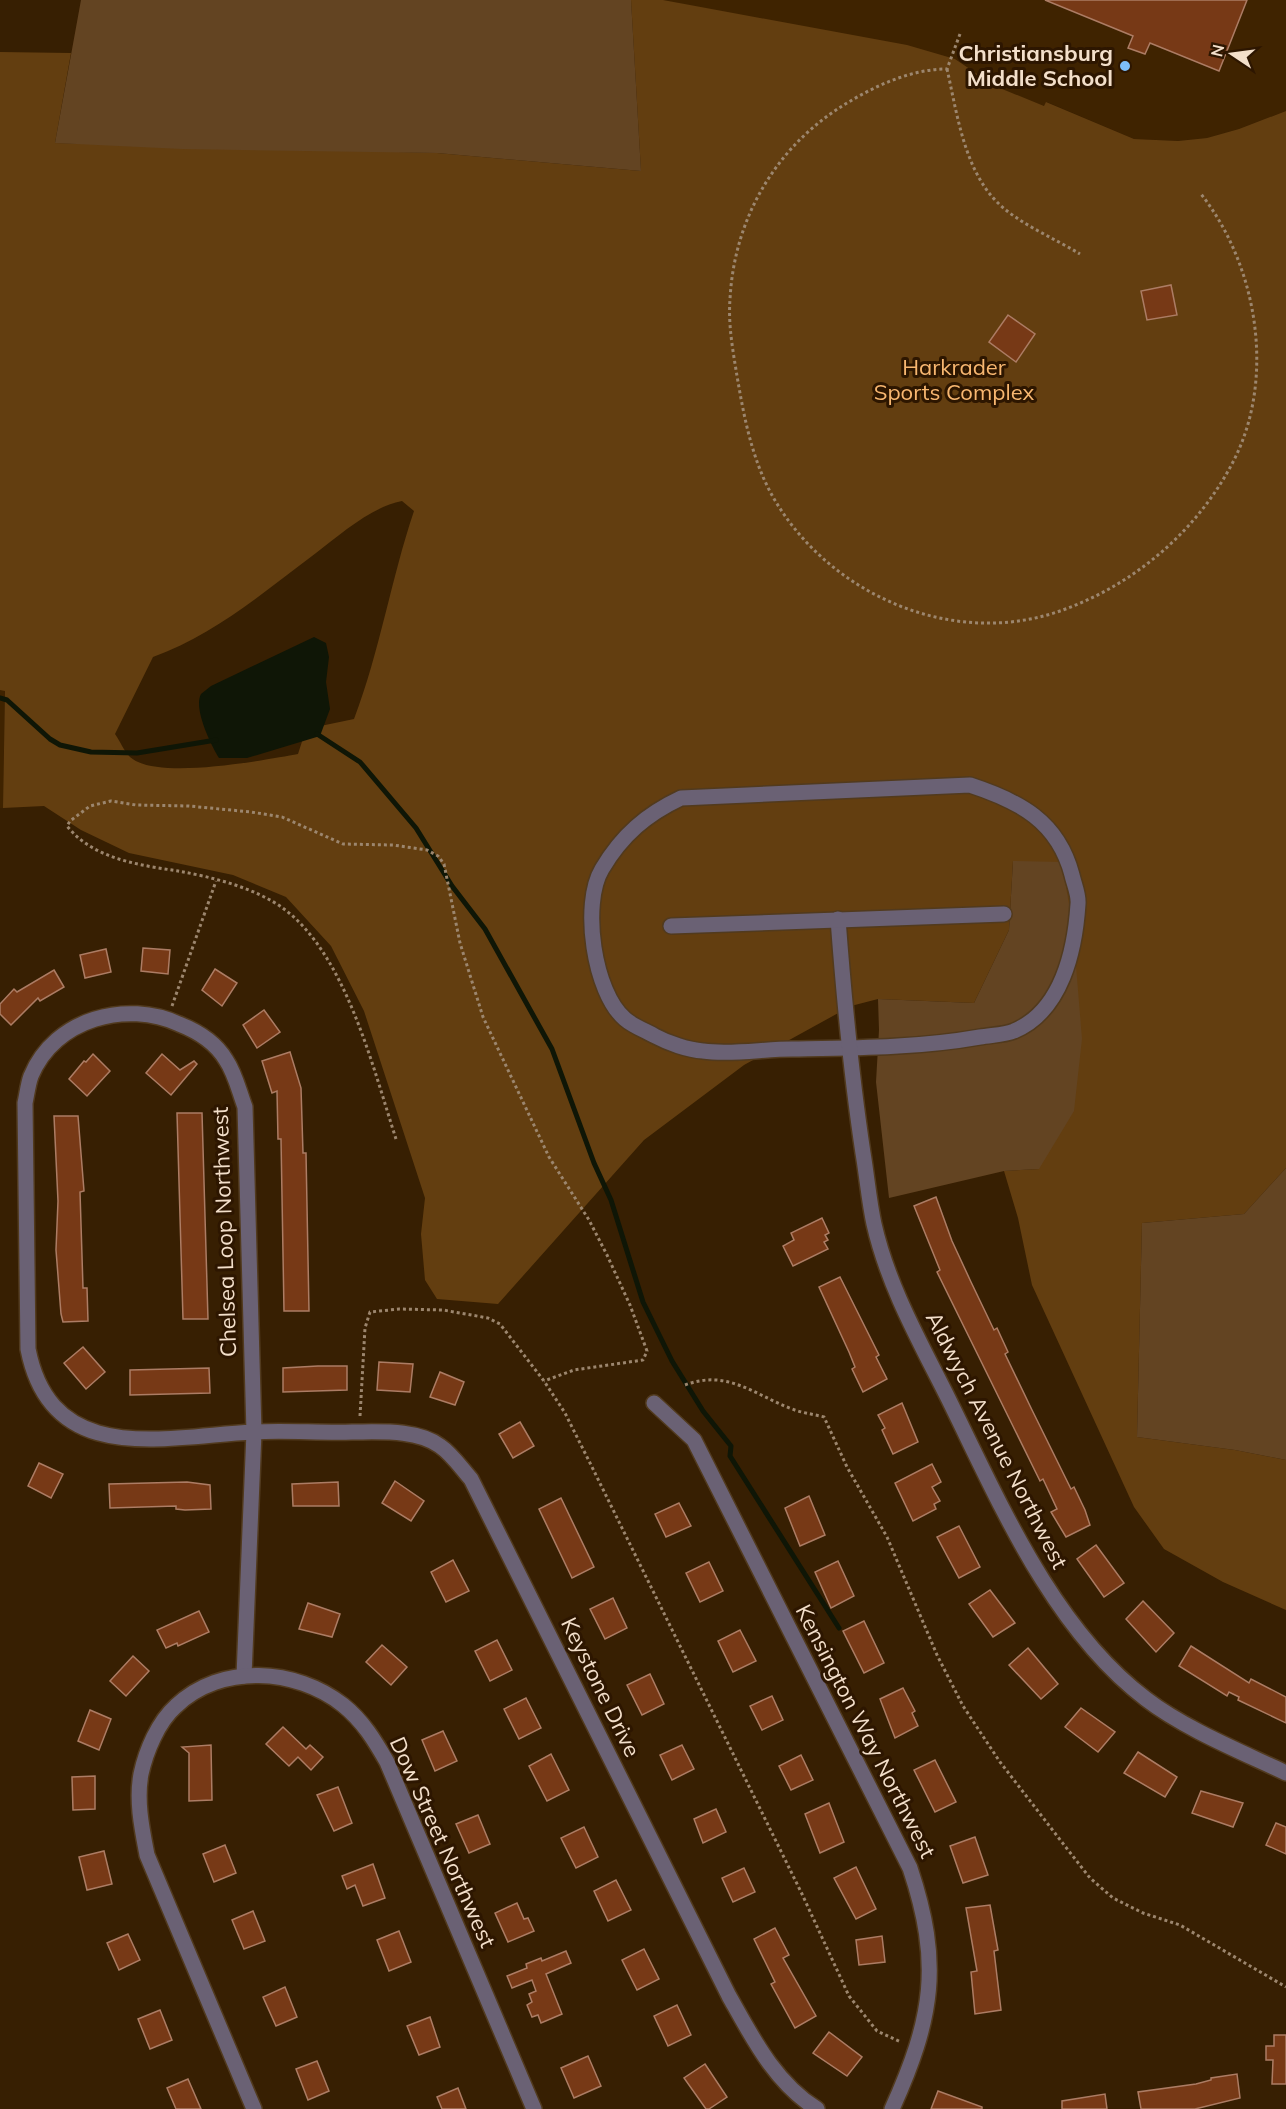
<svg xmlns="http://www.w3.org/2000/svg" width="1286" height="2109" font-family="Mulish,sans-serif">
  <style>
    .built { fill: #3f2300 }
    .green { fill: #633e10; fill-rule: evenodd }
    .forest { fill: #634422 }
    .water { fill: #0f1606 }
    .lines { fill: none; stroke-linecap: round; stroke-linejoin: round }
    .stream { stroke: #0f1606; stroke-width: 5 }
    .building { fill: #773916; stroke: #ac7c64; stroke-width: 1.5 }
    .minor-casing { stroke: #513a1e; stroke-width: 18 }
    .path { stroke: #9c866e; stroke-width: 3; stroke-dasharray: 3 3; stroke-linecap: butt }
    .minor { stroke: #6a6174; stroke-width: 15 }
    .poi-dot { fill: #7dbef9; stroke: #2d1600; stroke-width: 2 }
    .labels { text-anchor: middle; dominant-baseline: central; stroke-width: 6; stroke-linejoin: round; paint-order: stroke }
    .poi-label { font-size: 22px; font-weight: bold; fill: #f3dfca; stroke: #2d1600; text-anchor: end }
    .park-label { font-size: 22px; fill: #f8b770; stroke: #2d1600 }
    .street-label { font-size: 22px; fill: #f3dfca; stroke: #2d1600 }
  </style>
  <rect width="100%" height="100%" fill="#371f02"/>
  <!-- built -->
  <g class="built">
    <path d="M663,0H1286V111L1239,129L1207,138L1178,141L1134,139L1047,102L1044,106L1016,95L995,86L955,59Z"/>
    <path d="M0,690H5L3,808H0Z"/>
  </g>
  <!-- green -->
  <path class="green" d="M631,0H663L907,45L955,59L995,86L1044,106L1046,102L1134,139L1178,141L1207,138L1239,129L1286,111V1168L1244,1214L1142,1223L1137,1437L1235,1450L1286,1460V1610L1223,1582L1164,1549L1134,1507L1032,1285L1018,1218L1004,1171L1039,1169L1013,861L1009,930L974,1003L878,999L851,1006L744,1065L644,1140L498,1304L437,1299L425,1280L421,1234L425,1198L364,1011L331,946L286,897L233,875L129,853L81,830L44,806L3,808L5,691L0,690V52L71,53L55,143L437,153L641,171ZM402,501L414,511C391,579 380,651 354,719L306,729L298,754C264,760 156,781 130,757C124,751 120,741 115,734L153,657C214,635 264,592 316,553C341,534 371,507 402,501Z"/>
  <!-- forest -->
  <g class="forest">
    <path d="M81,0H631L641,171L437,153L182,149L55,143Z"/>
    <path d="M1013,861L1062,862L1073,929L1082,1039L1074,1111L1039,1169L1004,1171L889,1198L876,1082L879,1030L878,999L974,1003L1009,930Z"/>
    <path d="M1286,1168V1460L1235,1450L1137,1437L1142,1223L1244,1214Z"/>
  </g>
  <!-- water -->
  <path class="water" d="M314,637L326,643L329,657L326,682L330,709L320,736L247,758H219C211,745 193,708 201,694L211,686Z"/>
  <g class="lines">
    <!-- stream -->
    <g class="stream">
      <path d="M0,698L7,700L50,739L60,745L91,752L137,753L216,740"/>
      <path d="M317,734L360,762L416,828L452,886L485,929L552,1049L594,1163L611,1200L643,1302L672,1361L703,1411L731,1446L730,1456L839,1628"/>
    </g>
  </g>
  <!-- building -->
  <g class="building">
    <path d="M1045,0H1247L1219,71L1150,43L1145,54L1128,48L1133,36Z"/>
    <path d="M1171,285L1177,315L1147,320L1141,291Z"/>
    <path d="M1008,315L1035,334L1016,362L989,342Z"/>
    <path d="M143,948L170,950L168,974L141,971Z"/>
    <path d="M106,949L111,972L85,978L80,955Z"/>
    <path d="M215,969L237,983L222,1006L202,990Z"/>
    <path d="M54,970L64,987L40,1001L38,998L11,1025L0,1014V1004L14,989L17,992Z"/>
    <path d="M264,1010L280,1032L257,1048L243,1025Z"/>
    <path d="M290,1052L301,1088L303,1153H306L309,1311H284L281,1139H278L277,1091L272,1093L262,1061Z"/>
    <path d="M93,1054L110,1071L87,1096L69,1079L84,1061L86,1062Z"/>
    <path d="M162,1054L180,1070L194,1061L197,1064L171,1095L146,1073Z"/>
    <path d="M177,1113H202L208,1319H183Z"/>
    <path d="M54,1116H78L84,1191L80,1192L83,1288H87L88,1321L63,1322L61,1314L56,1250L58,1201Z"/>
    <path d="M936,1197L952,1241L971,1282L994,1330L997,1328L1008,1352L1005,1354L1032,1410L1071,1489L1074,1487L1085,1510L1090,1525L1066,1537L1051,1512L1057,1509L1043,1479L1040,1481L937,1272L940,1270L914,1206Z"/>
    <path d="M822,1218L829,1233L825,1235L828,1240L824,1242L828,1249L793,1266L783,1246L794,1240L791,1233Z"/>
    <path d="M840,1277L879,1355L876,1357L887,1379L863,1392L852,1369L855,1367L849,1352L819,1287Z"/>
    <path d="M83,1347L105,1372L86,1389L64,1363Z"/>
    <path d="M379,1362L413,1364L410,1392L377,1390Z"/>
    <path d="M318,1366H347V1390L283,1392V1368Z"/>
    <path d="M209,1368L210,1393L130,1395V1370Z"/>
    <path d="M440,1372L464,1382L455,1405L430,1397Z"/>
    <path d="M902,1403L918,1442L893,1454L882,1430L885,1428L878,1415Z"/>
    <path d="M520,1422L534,1446L513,1458L499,1434Z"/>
    <path d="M39,1463L63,1474L51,1498L28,1486Z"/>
    <path d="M932,1464L941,1482L932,1487L940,1501L934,1504L936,1509L913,1521L895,1483Z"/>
    <path d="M395,1481L424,1501L411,1521L382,1503Z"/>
    <path d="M187,1482L210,1485L211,1509L185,1510L176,1509V1506L110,1508L109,1484Z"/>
    <path d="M338,1482L339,1506H293L292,1484Z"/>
    <path d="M809,1496L825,1535L800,1546L785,1508Z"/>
    <path d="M561,1498L594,1567L572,1578L539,1509Z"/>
    <path d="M679,1503L691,1526L666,1537L655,1514Z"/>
    <path d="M959,1526L980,1567L959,1578L937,1537Z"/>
    <path d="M1096,1545L1124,1583L1104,1597L1077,1559Z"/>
    <path d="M453,1560L469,1591L446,1602L431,1572Z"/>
    <path d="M838,1561L854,1596L831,1608L815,1572Z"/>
    <path d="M709,1562L723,1591L700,1602L686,1573Z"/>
    <path d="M990,1590L1015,1623L993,1637L969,1604Z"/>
    <path d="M613,1598L627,1628L605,1639L590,1609Z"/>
    <path d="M1143,1601L1174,1633L1156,1652L1126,1619Z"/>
    <path d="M308,1603L340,1614L332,1637L299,1629Z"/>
    <path d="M199,1611L209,1632L178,1646L177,1643L166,1648L157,1630Z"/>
    <path d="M864,1621L884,1663L864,1673L843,1631Z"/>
    <path d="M740,1630L756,1661L733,1672L718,1641Z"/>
    <path d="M497,1640L512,1670L490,1681L475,1651Z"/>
    <path d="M382,1645L407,1667L391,1685L366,1662Z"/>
    <path d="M1191,1646L1249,1683L1251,1679L1286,1697V1723L1238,1700L1239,1697L1229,1692L1227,1696L1179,1666Z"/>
    <path d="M1028,1648L1058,1684L1041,1699L1009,1665Z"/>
    <path d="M133,1656L149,1671L126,1696L110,1681Z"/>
    <path d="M650,1674L664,1704L642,1715L627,1685Z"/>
    <path d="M903,1688L915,1711L912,1713L918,1726L895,1738L880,1699Z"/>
    <path d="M772,1696L783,1720L762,1730L750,1706Z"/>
    <path d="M526,1698L541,1728L519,1739L504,1709Z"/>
    <path d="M1081,1708L1115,1732L1098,1752L1065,1727Z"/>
    <path d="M90,1710L111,1719L99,1750L78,1741Z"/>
    <path d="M283,1727L306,1749L310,1745L323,1757L311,1770L298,1757L289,1766L266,1744Z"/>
    <path d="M443,1731L457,1761L435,1771L422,1740Z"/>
    <path d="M211,1745L212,1800L189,1801V1753L182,1747Z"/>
    <path d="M682,1745L694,1769L672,1780L660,1755Z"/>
    <path d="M1138,1752L1177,1777L1165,1797L1124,1773Z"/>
    <path d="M551,1754L569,1790L547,1801L529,1766Z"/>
    <path d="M801,1755L813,1780L791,1790L779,1766Z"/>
    <path d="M935,1760L956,1802L935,1812L914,1770Z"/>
    <path d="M95,1776V1809L73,1810L72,1777Z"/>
    <path d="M338,1787L352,1823L334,1831L317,1795Z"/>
    <path d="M1201,1791L1243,1803L1233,1827L1192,1813Z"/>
    <path d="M829,1803L844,1842L820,1853L805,1814Z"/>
    <path d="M716,1809L726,1832L703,1843L694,1819Z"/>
    <path d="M478,1815L490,1844L469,1853L456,1824Z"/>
    <path d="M1276,1823L1286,1827V1854L1266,1845Z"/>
    <path d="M584,1827L598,1857L576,1868L561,1838Z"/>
    <path d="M975,1837L988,1875L963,1883L950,1846Z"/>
    <path d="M225,1845L236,1873L214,1882L203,1854Z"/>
    <path d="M104,1851L112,1884L87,1890L79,1857Z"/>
    <path d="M373,1864L385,1898L363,1906L355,1885L347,1889L342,1876Z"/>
    <path d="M856,1867L876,1909L856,1919L834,1878Z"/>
    <path d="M744,1868L755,1892L733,1902L722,1878Z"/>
    <path d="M616,1880L631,1910L608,1921L594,1891Z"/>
    <path d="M517,1903L524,1919L528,1918L534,1931L508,1942L495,1913Z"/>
    <path d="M990,1905L998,1950L994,1951L1001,2010L975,2014L971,1972L977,1971L966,1908Z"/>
    <path d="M253,1911L265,1941L244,1949L232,1920Z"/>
    <path d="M775,1928L789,1955L783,1958L816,2016L795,2028L771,1984L775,1982L754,1939Z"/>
    <path d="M399,1931L411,1962L389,1971L377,1940Z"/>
    <path d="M128,1934L140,1960L119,1970L107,1943Z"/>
    <path d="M882,1936L885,1962L859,1965L856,1940Z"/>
    <path d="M644,1949L659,1979L637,1990L622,1960Z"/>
    <path d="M566,1951L571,1963L546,1974L562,2014L541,2023L538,2015L532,2017L527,2005L532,2002L529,1994L536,1991L532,1980L512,1988L507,1976L527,1968L526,1964L541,1958L542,1961Z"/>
    <path d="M285,1987L297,2017L276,2026L263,1997Z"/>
    <path d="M677,2005L691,2035L668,2046L654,2016Z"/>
    <path d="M160,2010L172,2040L150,2049L138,2019Z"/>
    <path d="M430,2017L440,2047L419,2055L407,2026Z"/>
    <path d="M829,2032L862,2057L847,2076L813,2053Z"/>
    <path d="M1274,2035H1286V2084H1272L1273,2060H1266V2046H1274Z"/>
    <path d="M588,2056L601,2086L574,2098L561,2068Z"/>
    <path d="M317,2061L329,2091L308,2100L296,2069Z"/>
    <path d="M705,2064L727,2097L709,2109H706L684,2078Z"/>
    <path d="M1237,2074L1240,2098L1195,2109H1141L1138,2092L1196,2084L1211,2080V2078Z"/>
    <path d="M188,2079L201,2109H176L167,2088Z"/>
    <path d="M458,2088L466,2109H442L437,2097Z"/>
    <path d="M938,2091L982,2107V2109H931Z"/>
    <path d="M1105,2094L1107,2109H1062V2101Z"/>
  </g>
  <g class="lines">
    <defs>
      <g id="minor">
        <path d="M970,785C1019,801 1058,821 1072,875C1074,884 1079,895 1078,904C1075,950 1062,1011 1014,1031C1005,1035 991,1035 980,1037C918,1048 855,1048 792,1049C763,1049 731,1055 703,1051C688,1050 668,1043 655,1036C646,1031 633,1026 625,1019C594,993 581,904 602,869C622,835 647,814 681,798Z"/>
        <path d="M838,919C844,999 851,1074 863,1153C867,1177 869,1201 874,1224C888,1286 920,1342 948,1398C999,1501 1052,1628 1146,1699C1185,1729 1242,1752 1286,1773"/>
        <path d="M671,926L1004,914"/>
        <path d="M654,1403L694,1440L910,1868C942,1964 933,2018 892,2109"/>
        <path d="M244,1676L254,1432L245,1107C239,1091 235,1073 226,1060C216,1043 197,1031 179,1024C127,1000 55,1018 31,1076C28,1084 27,1094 25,1103L28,1349C51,1467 163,1437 252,1432C285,1430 319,1433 352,1432C379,1432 417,1429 440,1446C452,1454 462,1469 471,1479L729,1996C752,2037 775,2083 817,2109"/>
        <path d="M254,2109L147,1855C142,1829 136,1801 141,1774C146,1751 158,1722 176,1706C221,1663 296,1668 343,1705C363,1721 375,1741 387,1762L534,2109"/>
      </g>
    </defs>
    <!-- minor casing -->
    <use href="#minor" class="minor-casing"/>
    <!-- path -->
    <g class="path">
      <path d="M960,34L947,69C908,69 868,89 836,110C772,153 734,222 730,299C728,325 733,351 737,376C744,417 752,460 773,497C828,593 949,648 1057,612C1132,587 1198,531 1234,460C1276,377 1257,265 1201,194"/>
      <path d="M947,69C957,113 964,169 997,202C1019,224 1054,238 1080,254"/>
      <path d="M172,1006L216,881"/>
      <path d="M396,1139C373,1068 346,955 284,909C256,888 212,877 178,871C139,865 93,859 67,826L70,821L90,806L111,801L136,805L189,806L251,812L282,817L343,844L393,845L427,850L438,856L444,864L460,943L483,1017L549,1157L589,1220L607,1255L630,1305L647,1351L643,1360L574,1370L544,1381"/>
      <path d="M685,1385C727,1369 753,1394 792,1409C802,1413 813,1414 824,1417L847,1467L887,1537L937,1655L963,1706L1000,1762L1061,1841L1090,1878L1113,1898L1143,1913L1180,1925L1286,1987"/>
      <path d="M360,1416L365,1328L370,1312L399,1309L443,1310L488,1318L500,1324L544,1381L565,1413L592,1467L802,1894L849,1996L877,2031L901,2042"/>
    </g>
    <!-- minor -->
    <use href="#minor" class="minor"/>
  </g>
  <!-- markers -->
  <circle class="poi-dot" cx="1125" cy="66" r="6"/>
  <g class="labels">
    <!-- poi labels -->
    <g class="poi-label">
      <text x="1113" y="53">Christiansburg<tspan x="1113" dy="25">Middle School</tspan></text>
    </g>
    <!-- park labels -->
    <g class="park-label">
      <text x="954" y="367">Harkrader<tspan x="954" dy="25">Sports Complex</tspan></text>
    </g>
    <!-- street labels -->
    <g class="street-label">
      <text transform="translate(224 1232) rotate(-92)">Chelsea Loop Northwest</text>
      <text transform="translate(997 1440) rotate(63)">Aldwych Avenue Northwest</text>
      <text transform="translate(601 1687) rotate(64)">Keystone Drive</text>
      <text transform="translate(866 1731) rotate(63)">Kensington Way Northwest</text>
      <text transform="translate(443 1842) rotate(66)">Dow Street Northwest</text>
    </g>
  </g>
  <!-- north arrow -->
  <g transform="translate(1232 54) rotate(283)" stroke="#2d1600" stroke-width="4.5" paint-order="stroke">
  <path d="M0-4.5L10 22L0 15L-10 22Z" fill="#f3dfca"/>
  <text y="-9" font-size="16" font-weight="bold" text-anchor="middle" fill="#f3dfca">N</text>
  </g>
</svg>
